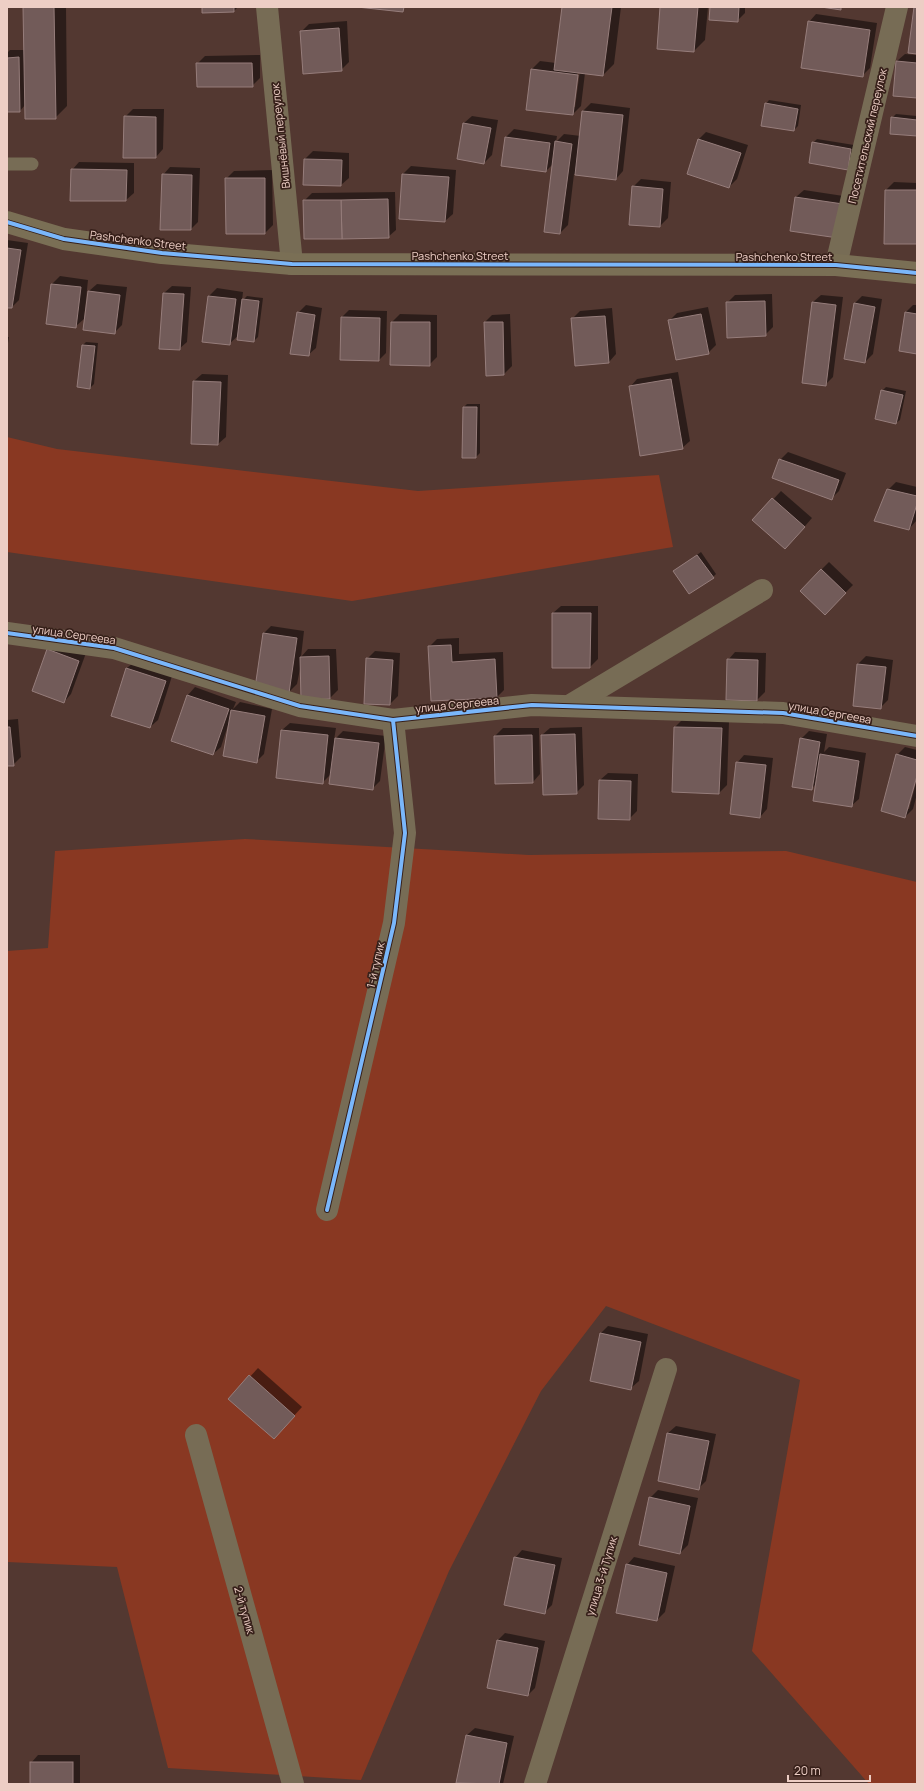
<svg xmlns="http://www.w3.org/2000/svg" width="924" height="1791" font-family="Manrope,sans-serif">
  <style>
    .green { fill: #893822 }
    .shadow { fill: #0007; fill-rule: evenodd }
    .building { fill: #725b59; stroke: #967d7b }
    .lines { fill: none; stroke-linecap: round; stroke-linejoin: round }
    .lane { stroke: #776c55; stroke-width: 13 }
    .street { stroke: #776c55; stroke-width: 22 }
    .secondary { stroke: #7a6f55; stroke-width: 22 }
    .cycleway-casing { stroke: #37201a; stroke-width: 6 }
    .cycleway { stroke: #7ab7fb; stroke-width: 4 }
    .labels { text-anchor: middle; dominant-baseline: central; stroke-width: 3.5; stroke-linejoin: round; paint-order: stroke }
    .street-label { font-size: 11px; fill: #edcec5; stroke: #37201a }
  </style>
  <rect width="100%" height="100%" fill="#533831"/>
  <!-- green -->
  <g class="green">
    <path d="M7,437L57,449L418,491L659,475L673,547L352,601L7,552Z"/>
    <path d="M245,839L529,855L786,851L917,882V1784H869L752,1651L800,1380L606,1306L541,1391L449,1571L361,1780L168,1768L117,1567L7,1562V951L48,948L55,851Z"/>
  </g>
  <!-- shadow -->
  <g class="shadow">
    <path d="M24,7H66L67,106L55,118L25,105L20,111H7V53L10,50H25Z"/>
    <path d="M203,7H238L234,11Z"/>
    <path d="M563,7H621L614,64L603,75L585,73L581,106L573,114L527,109L532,69L540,61L556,63ZM578,69L580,70L575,107H573Z"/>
    <path d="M661,7H708L705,40L694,51Z"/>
    <path d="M711,7H745V13L737,21Z"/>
    <path d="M915,7H917V97L897,61L905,54L916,55Z"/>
    <path d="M816,14L877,23L870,68L862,76L809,22Z"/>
    <path d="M347,21L349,62L341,70L301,32L309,24Z"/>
    <path d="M260,55V78L252,86L197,64L205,56Z"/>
    <path d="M769,100L801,105L798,126L794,130L766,104Z"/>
    <path d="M591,103L630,108L623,171L616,179L574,174L568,225L560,233L553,164L546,171L506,137L514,129L557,136L556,142L564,134L581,136L583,111Z"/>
    <path d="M133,109H164L163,149L156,157L125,117Z"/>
    <path d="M896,114L917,116V135L892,118Z"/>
    <path d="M472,116L498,120L492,155L484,163L464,123Z"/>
    <path d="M706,132L748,145L737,179L729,187L699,139Z"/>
    <path d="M817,139L854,145L848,168L813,143Z"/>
    <path d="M313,151L349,153V178L341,185L304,184L305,159Z"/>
    <path d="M79,162L134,163V193L126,200L72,170Z"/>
    <path d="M411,166L456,170L453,214L445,221L403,174Z"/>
    <path d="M170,167L200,168L198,222L191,229L163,175Z"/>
    <path d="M272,170L273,225L265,233H227L226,179L234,171Z"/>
    <path d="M641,179L671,182L668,218L660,226L630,224L633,187Z"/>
    <path d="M894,182L917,183V243L886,190Z"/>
    <path d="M804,190L850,197L845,229L796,197Z"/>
    <path d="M395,192L396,230L388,237L304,201L312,193Z"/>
    <path d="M7,240L28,243L19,300L12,307H7Z"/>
    <path d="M60,276L88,280L84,319L76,326L52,284Z"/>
    <path d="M97,284L127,287L122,325L114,333L89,291Z"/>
    <path d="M172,286L191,287L187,342L179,349L164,293Z"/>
    <path d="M217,288L243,292L242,301L247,296L263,298L258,337L254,341L239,335L229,344L203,341L209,296Z"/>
    <path d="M772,294L773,327L765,335L727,303L735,295Z"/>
    <path d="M821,295L843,297L833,377L825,385L813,302Z"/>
    <path d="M862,296L882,299L873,354L865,362L854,304Z"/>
    <path d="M306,305L322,308L316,348L308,355L298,313Z"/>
    <path d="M913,305H917V353L906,312Z"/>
    <path d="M708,307L716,345L708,353L669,321L677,313Z"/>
    <path d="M612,308L616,354L609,362L572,319L580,311Z"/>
    <path d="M349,310L387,311L386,353L379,360L342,317Z"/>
    <path d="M400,314L437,315V357L429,365L392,322Z"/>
    <path d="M510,314L512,366L504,374L485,322L492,315Z"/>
    <path d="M7,337H9L7,349Z"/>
    <path d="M86,342L98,343L94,384L90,388L83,345Z"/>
    <path d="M678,372L690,441L682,448L630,387L637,379Z"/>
    <path d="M202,374L228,375L226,437L218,444L194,381Z"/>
    <path d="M886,387L906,391L900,420L896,423L882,391Z"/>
    <path d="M467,404H480V453L476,457L464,407Z"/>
    <path d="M788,452L846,473L839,491L832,498L780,460Z"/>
    <path d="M896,482L917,487V520L909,529L888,490Z"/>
    <path d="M781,491L812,518L793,540L754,520Z"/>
    <path d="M701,552L716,574L713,577L675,571Z"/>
    <path d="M829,562L853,585L825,613L801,590Z"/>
    <path d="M561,606H598V659L590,667L553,613Z"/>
    <path d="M271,626L304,631L301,657L308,649H336L338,690L330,698L301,664L297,684L289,692L264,633Z"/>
    <path d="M459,638V654L503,652L504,690L497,697L429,647L437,639Z"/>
    <path d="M48,650L86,653L71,694L64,702Z"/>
    <path d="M375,651L400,653L398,696L390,704L367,659Z"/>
    <path d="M735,652L766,653L765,692L757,700L728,660Z"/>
    <path d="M866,656L893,660L888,700L880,708L854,705L858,664Z"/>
    <path d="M135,661L173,673L158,720L150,727L112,715L127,668Z"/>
    <path d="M195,687L236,702L233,709L240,702L272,709L264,754L256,762L228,725L221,747L213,754L172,741L188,695Z"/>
    <path d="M18,719L21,757L13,765H7V720Z"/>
    <path d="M683,719L729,721L727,785L719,793L673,791L675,727Z"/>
    <path d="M290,723L336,728L334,740L343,731L386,736L380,781L372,789L331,774L322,783L282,730Z"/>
    <path d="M582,727L584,785L576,793L542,735L550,728Z"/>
    <path d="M503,728H539L540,774L533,782L495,736Z"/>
    <path d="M809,731L827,734L824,752L829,747L866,753L859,799L851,806L816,784L811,789L801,739Z"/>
    <path d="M905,747L917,750V772L907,809H909L917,779V794L913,809L905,817L897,755Z"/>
    <path d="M744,755L773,758L767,809L760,817L737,763Z"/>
    <path d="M608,773L638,774L637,811L629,819L600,780Z"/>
    <path d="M608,1326L648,1334L639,1381L631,1388L601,1333Z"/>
    <path d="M258,1368L302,1407L281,1430L229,1399Z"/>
    <path d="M676,1426L716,1434L706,1481L699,1488L668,1433Z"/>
    <path d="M658,1490L698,1498L688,1545L680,1553L650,1498Z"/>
    <path d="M522,1550L562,1558L552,1605L544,1613L515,1558Z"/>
    <path d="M634,1557L675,1566L665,1612L657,1620L627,1565Z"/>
    <path d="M505,1633L545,1641L535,1688L528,1695L498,1640Z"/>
    <path d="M475,1728L514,1736L503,1784H465L457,1782L467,1735Z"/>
    <path d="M38,1755H80V1784H31V1763Z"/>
  </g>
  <!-- building -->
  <g class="building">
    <path d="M23,7H54L56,119H25Z"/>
    <path d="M202,7H234V12L202,13Z"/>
    <path d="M357,7H404L403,12Z"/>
    <path d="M562,7H612L603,76L554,70Z"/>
    <path d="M660,7H698L694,52L657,49Z"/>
    <path d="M710,7H739L738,22L709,20Z"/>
    <path d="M821,7H841V10Z"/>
    <path d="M914,7H917V54L908,53Z"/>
    <path d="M808,21L870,30L863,77L801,68Z"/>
    <path d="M339,28L342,71L303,74L300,31Z"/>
    <path d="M19,57L20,112H7V58Z"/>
    <path d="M896,61L917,63V98L893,96Z"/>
    <path d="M196,63H252L253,87H197Z"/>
    <path d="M531,69L578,75L573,115L526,110Z"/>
    <path d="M765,103L798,109L794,131L761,126Z"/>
    <path d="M582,111L623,115L616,180L575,175Z"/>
    <path d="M124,116L156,117V158H123Z"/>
    <path d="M891,117L917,120V136L890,134Z"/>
    <path d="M463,123L491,128L484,164L457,159Z"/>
    <path d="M505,137L550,143L546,172L501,166Z"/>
    <path d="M698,139L741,153L729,188L687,174Z"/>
    <path d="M555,141L572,144L560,234L544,232Z"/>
    <path d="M812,142L851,149L848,170L809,163Z"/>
    <path d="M304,159L342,160L341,186L303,185Z"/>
    <path d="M71,169L127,170L126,201H70Z"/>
    <path d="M162,174L192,175L191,230H160Z"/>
    <path d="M402,174L449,177L445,222L399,219Z"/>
    <path d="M225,178H265V234H226Z"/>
    <path d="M632,186L663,189L660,227L629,225Z"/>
    <path d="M885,190H917V244H884Z"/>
    <path d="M795,197L843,204L838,238L790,231Z"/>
    <path d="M388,199L389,238L342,239L341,200Z"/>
    <path d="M303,200H341L342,239H304Z"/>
    <path d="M7,248L21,250L12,308H7Z"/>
    <path d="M51,284L81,287L76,328L46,324Z"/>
    <path d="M88,291L120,295L115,334L83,330Z"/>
    <path d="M163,293L184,294L180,350L159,349Z"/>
    <path d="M208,296L236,299L230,345L202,342Z"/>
    <path d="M242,299L259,301L254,342L237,340Z"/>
    <path d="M765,301L766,336L727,338L726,302Z"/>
    <path d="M812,302L836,305L826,386L802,383Z"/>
    <path d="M854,303L875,307L865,363L844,359Z"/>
    <path d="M297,312L315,315L309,356L290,354Z"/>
    <path d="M905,312L917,314V354L899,351Z"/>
    <path d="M701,314L709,354L676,360L668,320Z"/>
    <path d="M605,316L609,363L575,366L571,318Z"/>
    <path d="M341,317L380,318L379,361L340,360Z"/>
    <path d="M391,322H430V366L390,365Z"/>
    <path d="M484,322H503L504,375L486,376Z"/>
    <path d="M82,345L95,346L90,389L77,387Z"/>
    <path d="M671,379L683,449L640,456L629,386Z"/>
    <path d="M193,381L221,382L218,445L191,444Z"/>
    <path d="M881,390L903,395L896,424L875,419Z"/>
    <path d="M463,407H477L476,458H462Z"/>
    <path d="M779,459L839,480L832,500L772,478Z"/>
    <path d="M887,489L917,496V504L909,530L874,521Z"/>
    <path d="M772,498L805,527L785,549L752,520Z"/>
    <path d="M697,555L714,578L689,594L673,571Z"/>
    <path d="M821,569L846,593L825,615L800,591Z"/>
    <path d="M552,613H591L590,668H552Z"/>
    <path d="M263,633L297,638L289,693L255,688Z"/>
    <path d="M451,645L452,662L495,659L497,698L431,701L428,646Z"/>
    <path d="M47,649L79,661L64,703L32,691Z"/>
    <path d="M329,656L330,699L301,700L300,657Z"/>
    <path d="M366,658L393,660L390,705L364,704Z"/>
    <path d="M727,659L758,660L757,701L726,700Z"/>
    <path d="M857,664L886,667L881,709L853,706Z"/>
    <path d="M126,668L166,681L150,728L111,716Z"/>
    <path d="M187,695L229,709L213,755L171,741Z"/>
    <path d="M231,710L265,716L257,763L223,756Z"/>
    <path d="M7,727H10L14,766H7Z"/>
    <path d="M674,727L722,728L719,794L672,792Z"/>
    <path d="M281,730L328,735L323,784L276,778Z"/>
    <path d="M575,734L577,794L543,795L541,735Z"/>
    <path d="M532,735L533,783L495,784L494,736Z"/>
    <path d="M335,738L379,743L373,790L329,784Z"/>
    <path d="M800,738L820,742L812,790L792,787Z"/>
    <path d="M820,754L859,761L852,807L813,801Z"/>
    <path d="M896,754L917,760V776L905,818L881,811Z"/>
    <path d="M736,762L766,765L760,818L730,814Z"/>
    <path d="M599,780L631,781L630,820L598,819Z"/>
    <path d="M600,1333L641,1342L631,1390L590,1381Z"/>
    <path d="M249,1375L295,1416L274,1439L228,1399Z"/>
    <path d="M667,1433L709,1441L699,1490L658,1481Z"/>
    <path d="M649,1497L690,1506L680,1554L639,1545Z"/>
    <path d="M514,1557L555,1565L545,1614L504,1605Z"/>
    <path d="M626,1564L667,1573L657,1621L616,1613Z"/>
    <path d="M497,1640L538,1648L528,1696L487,1688Z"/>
    <path d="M466,1735L507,1743L499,1784L456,1783Z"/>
    <rect x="30" y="1762" width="43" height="22"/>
  </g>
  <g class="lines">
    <!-- lane -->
    <path class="lane" d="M7,164H32"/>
    <!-- street -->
    <g class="street">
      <path d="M267,7L292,264"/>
      <path d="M836,265L897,7"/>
      <path d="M7,633L114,648L300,706L393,720L532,705L783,713L917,736"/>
      <path d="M569,706L762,590"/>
      <path d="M327,1210L394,923L405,833L393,720"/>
      <path d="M196,1435L293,1784"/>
      <path d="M535,1784L666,1369"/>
    </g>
    <!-- secondary -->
    <path class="secondary" d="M7,222L64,239L162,253L292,264L836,265L917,273"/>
    <defs>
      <g id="cycleway">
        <path d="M7,222L64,239L162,253L292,264L836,265L917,273"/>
        <path d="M7,633L114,648L300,706L393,720L532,705L783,713L917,736"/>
        <path d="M327,1210L394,923L405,833L393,720"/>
      </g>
    </defs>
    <!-- cycleway casing -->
    <use href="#cycleway" class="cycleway-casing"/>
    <!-- cycleway -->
    <use href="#cycleway" class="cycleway"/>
  </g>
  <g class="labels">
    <!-- street labels -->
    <g class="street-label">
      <text transform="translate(280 136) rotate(-96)">Вишнёвый переулок</text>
      <text transform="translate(867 136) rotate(-77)">Посетительский переулок</text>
      <text transform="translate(138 240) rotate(7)">Pashchenko Street</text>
      <text x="460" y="255">Pashchenko Street</text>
      <text x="784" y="256">Pashchenko Street</text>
      <text transform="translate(74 634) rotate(8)">улица Сергеева</text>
      <text transform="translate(457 704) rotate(-6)">улица Сергеева</text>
      <text transform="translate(830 712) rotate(10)">улица Сергеева</text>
      <text transform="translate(375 965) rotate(-77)">1-й тупик</text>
      <text transform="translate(601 1576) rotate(-73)">улица 3-й Тупик</text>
      <text transform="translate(245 1610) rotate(74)">2-й тупик</text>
    </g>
  </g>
  <!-- border -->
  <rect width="924" height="1791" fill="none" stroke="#edcec5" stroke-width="16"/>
  <!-- scale -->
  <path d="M788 1775v6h82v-6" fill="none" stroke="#edcec5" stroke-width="2"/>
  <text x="794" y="1775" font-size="12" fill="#edcec5" stroke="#37201a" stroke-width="3" paint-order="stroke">20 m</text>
</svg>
